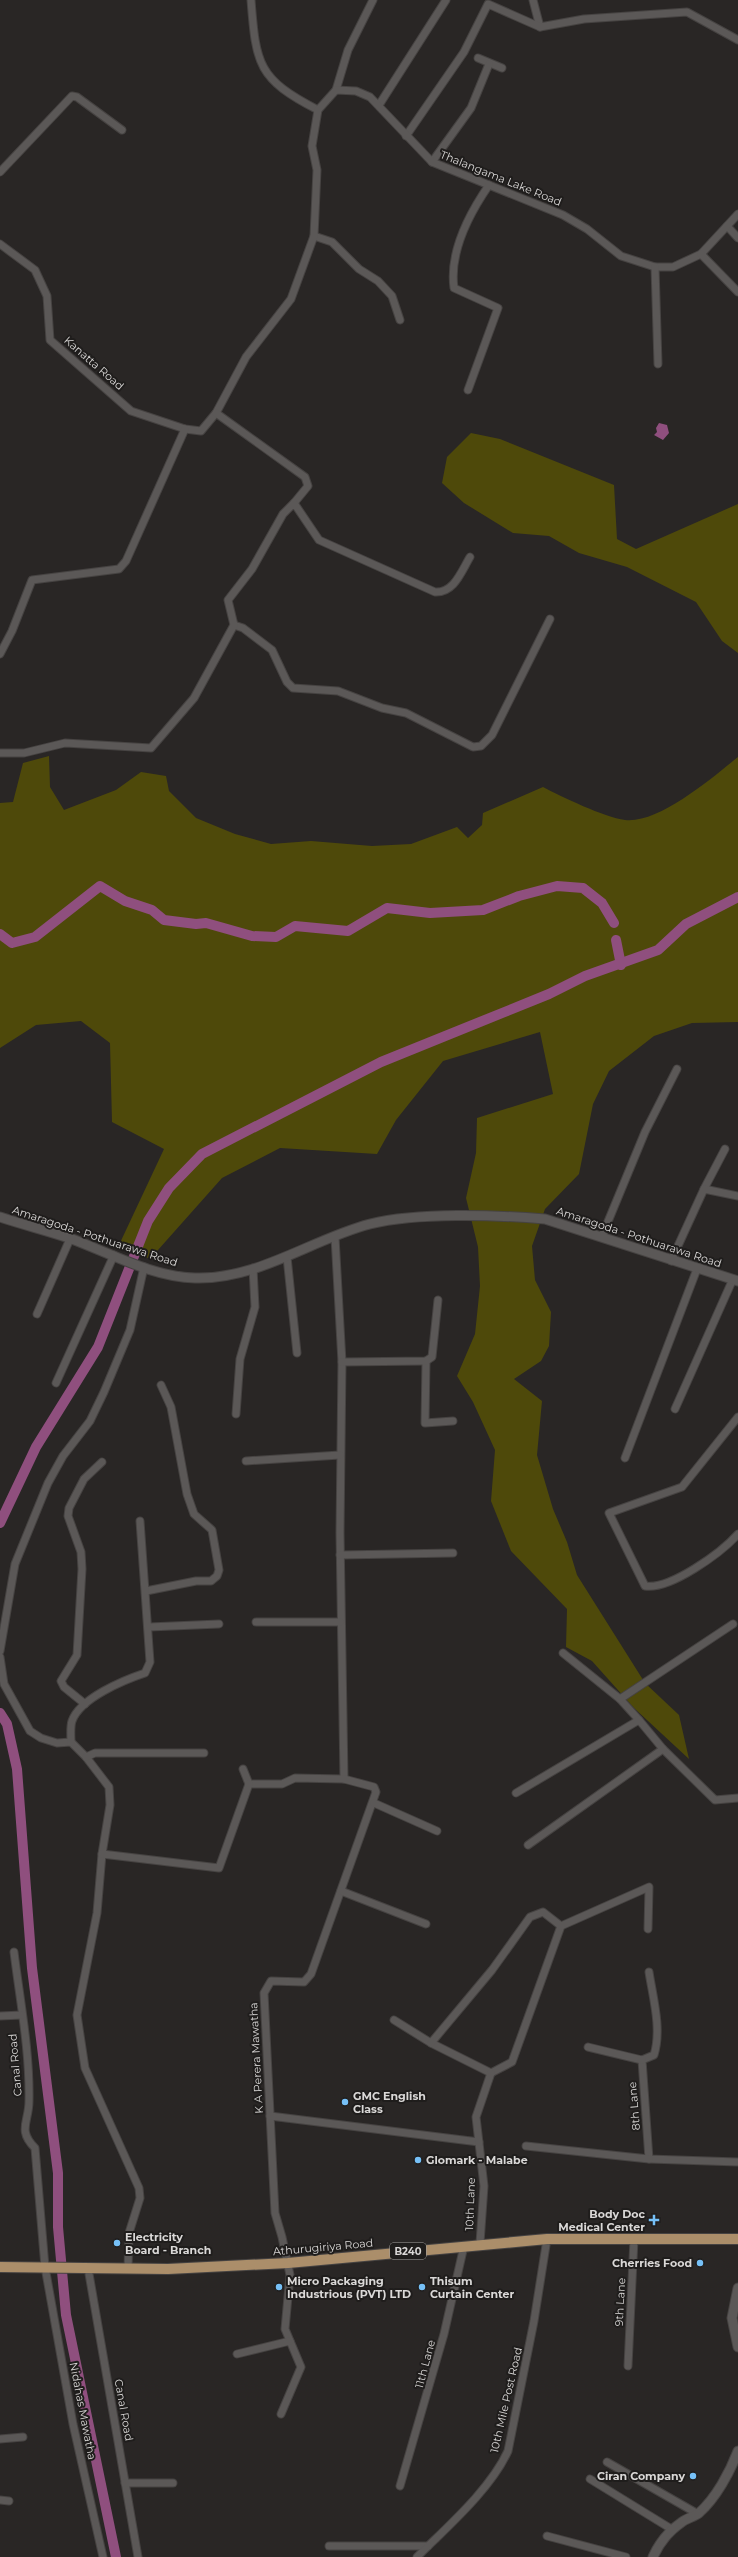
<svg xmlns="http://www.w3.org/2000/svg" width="738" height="2557" font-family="Montserrat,sans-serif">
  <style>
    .green { fill: #4e490a }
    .water { fill: #8f4f7e }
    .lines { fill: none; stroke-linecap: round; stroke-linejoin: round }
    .canal { stroke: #8f4f7e; stroke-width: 10 }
    .minor-casing { stroke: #464342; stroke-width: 9 }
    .tertiary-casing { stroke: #464342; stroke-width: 11 }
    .primary-casing { stroke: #464342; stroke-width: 12 }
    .minor { stroke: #5b5857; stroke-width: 7 }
    .tertiary { stroke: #5b5857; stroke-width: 9 }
    .primary { stroke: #ab8e6a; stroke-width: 10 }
    .poi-dot { fill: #76c0f7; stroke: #1f1d1c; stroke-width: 1.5 }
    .labels { text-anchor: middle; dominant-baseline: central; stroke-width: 4; stroke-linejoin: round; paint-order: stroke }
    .shield { fill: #1f1d1c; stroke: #a2a09f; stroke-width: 1 }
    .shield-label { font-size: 10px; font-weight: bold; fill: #dad8d7 }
    .street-label { font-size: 11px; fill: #dad8d7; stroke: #1f1d1c }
    .poi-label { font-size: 11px; font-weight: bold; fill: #dad8d7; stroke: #1f1d1c; text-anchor: start }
  </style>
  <rect width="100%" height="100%" fill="#292625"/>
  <!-- green -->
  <g class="green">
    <path d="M471,433L500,439L614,485L617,539L636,549L738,504V653L722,641L696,602L627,567L579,553L549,536L513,533L464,503L442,483L447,457Z"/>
    <path d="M49,756L50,787L64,810L116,790L141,772L166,776L169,791L196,818L235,834L271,844L311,841L372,846L411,844L457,827L468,838L482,825L483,813L543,787C562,797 604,817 625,820C659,824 713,777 738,757V1022L692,1023L654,1036L609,1071L593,1104L579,1174L545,1209L532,1246L535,1280L551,1312L549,1346L541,1361L514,1379L542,1401L537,1455L553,1509L567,1542L577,1575L645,1683L679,1715L689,1759L634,1708L592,1661L566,1647L567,1609L511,1551L491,1501L495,1450L473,1402L457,1376L475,1334L480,1286L478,1247L466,1198L476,1153L477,1118L553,1094L540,1032L443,1061L396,1120L377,1154L280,1148L222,1178L150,1259L119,1245L164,1149L112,1122L110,1043L81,1021L36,1025L0,1048V803L13,802L23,763Z"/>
  </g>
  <!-- water -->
  <path class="water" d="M659,423L667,425L669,433L663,440L654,435L657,432L656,428Z"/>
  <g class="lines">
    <!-- canal -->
    <g class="canal">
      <path d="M0,934L12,943L35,937L100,886L125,901L152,910L164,920L196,924L206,923L252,936L276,937L295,926L348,931L387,908L430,913L483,910L519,896L557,886L583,888L602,903L614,923"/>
      <path d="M616,940L621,965"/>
      <path d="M0,1523L36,1447L98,1347L148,1221L169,1188L202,1154L381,1062L549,994L585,976L658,950L686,924L738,897"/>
      <path d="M0,1713L7,1724L17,1769L32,1968L58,2173V2227L66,2315L116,2557"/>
    </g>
    <defs>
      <g id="minor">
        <path d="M251,0C256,65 258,79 318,110"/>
        <path d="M533,0L540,27"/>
        <path d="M478,58L502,68"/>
        <path d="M336,90L348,50L373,0"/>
        <path d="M379,105L446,0"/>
        <path d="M406,136L464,52L488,4L540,27L584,19L687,12L738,40"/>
        <path d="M432,162L471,108L489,64"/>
        <path d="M0,172L72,96L77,97L122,130"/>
        <path d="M727,226L738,238"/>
        <path d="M314,236L332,242L359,269L378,281L392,296L400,320"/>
        <path d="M0,244L35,270L47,296L50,340L131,411L185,429L201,431L216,413L246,357L291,299L314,236L317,170L312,146L318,110L336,90L356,91L370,97L432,162L563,215L587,229L621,256L655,267H673L701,254L738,214"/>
        <path d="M701,254L738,292"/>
        <path d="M655,267L658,364"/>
        <path d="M468,390L498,308L454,288C449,252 469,214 489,185"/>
        <path d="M216,413L305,477L308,486L294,503"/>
        <path d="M234,625L243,628L272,650L287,682L293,688L338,691L382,708L406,713L473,747L481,746L492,735L550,619"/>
        <path d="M0,654L12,631L32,580L119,569L126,561L185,429"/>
        <path d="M0,753H24L65,743L151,748L194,698L234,625L228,600L252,569L283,514L294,503L319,540L435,592C454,593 461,572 470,557"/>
        <path d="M704,1189L725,1149"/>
        <path d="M602,1236L645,1132L677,1069"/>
        <path d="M335,1237L342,1362L340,1533L344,1779"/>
        <path d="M287,1257L297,1353"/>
        <path d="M671,1261L704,1189L738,1196"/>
        <path d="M37,1314L70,1239"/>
        <path d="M426,1361L425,1423L453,1421"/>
        <path d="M342,1362L426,1361L432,1357L438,1300"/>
        <path d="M56,1383L114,1255"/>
        <path d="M675,1409L733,1279"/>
        <path d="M236,1414L240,1359L255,1307L253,1268"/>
        <path d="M738,1417L682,1487L609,1513L645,1586C670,1590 721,1553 738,1534"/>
        <path d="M625,1458L697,1269"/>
        <path d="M246,1461L340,1455"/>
        <path d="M340,1555L453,1553"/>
        <path d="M146,1591L196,1581H211L217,1576L219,1570L212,1530L194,1514L187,1494L171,1407L161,1385"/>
        <path d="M256,1622H340"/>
        <path d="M149,1627L219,1624"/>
        <path d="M0,1651L15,1564L48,1483L63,1456L90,1421L104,1392L130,1330L144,1267"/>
        <path d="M563,1653L620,1699L639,1720"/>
        <path d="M0,1657L4,1684L30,1731L41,1738L57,1743L71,1742L86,1757L109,1787L110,1805L102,1854L97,1913L77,2015L85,2068L139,2188L140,2198L129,2233L128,2269"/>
        <path d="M620,1699L733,1624"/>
        <path d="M85,1704L64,1687L61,1681L77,1655L82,1569L81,1552L68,1516L69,1508L84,1479L102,1462"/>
        <path d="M71,1742C71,1736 70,1727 72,1721C80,1698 124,1680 145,1673L150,1662L140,1521"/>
        <path d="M86,1757L95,1753H204"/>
        <path d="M243,1769L249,1784H282L295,1778L344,1779L374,1787L376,1792L311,1974L304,1982L271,1981L264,1993L275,2213L282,2237L290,2275L285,2329L301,2367L281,2414"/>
        <path d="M516,1793L639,1720L663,1749L715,1800L738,1798"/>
        <path d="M374,1803L437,1831"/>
        <path d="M528,1845L663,1749"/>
        <path d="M102,1854L219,1868L249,1784"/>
        <path d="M341,1891L426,1924"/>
        <path d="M14,1952C20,2001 30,2051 29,2101C29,2122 17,2130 35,2148L45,2267L73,2424L103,2557"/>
        <path d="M649,1972C653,1998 662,2029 654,2055L642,2060L649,2159L738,2162"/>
        <path d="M0,2016L22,2015"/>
        <path d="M394,2020L431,2043L491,2073L512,2062L561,1926L649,1887L648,1929"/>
        <path d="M431,2043L492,1970L530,1917L543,1912L561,1926"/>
        <path d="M588,2047L642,2060"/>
        <path d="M270,2116L479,2142"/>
        <path d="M526,2146L649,2159"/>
        <path d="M480,2243L484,2186L476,2117L491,2073"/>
        <path d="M88,2268L138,2557"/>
        <path d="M237,2354L290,2341"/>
        <path d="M628,2366L634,2239"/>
        <path d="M0,2439L23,2437"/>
        <path d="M607,2462L698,2514"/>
        <path d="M590,2479L673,2530"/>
        <path d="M125,2483H173"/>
        <path d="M400,2486L444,2334L464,2246"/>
        <path d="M0,2500L9,2501"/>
        <path d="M547,2536L626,2557"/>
        <path d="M329,2546H428"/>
        <path d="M417,2557C447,2527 490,2490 508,2451L534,2321L547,2239"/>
      </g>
      <g id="tertiary">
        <path d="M0,1217C24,1225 49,1231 72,1239C112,1254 153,1277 195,1278C258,1280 312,1239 370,1224C418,1212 496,1215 545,1219L738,1281"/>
        <path d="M738,2288L732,2318L738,2347"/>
        <path d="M653,2557C659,2543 669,2531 682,2522C687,2518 694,2517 699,2513C716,2498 730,2472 738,2451"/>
      </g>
      <path id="primary" d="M0,2267L168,2269L288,2263L547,2239H738"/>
    </defs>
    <!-- minor casing -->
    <use href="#minor" class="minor-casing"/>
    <!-- tertiary casing -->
    <use href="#tertiary" class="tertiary-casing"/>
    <!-- primary casing -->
    <use href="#primary" class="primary-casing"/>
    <!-- minor -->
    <use href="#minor" class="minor"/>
    <!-- tertiary -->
    <use href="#tertiary" class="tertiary"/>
    <!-- primary -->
    <use href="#primary" class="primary"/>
  </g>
  <!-- markers -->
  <g class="poi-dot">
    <circle cx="345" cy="2102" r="4"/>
    <circle cx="418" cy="2160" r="4"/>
    <path d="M652 2214h4v4h4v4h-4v4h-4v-4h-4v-4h4z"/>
    <circle cx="117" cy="2243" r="4"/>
    <circle cx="700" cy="2263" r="4"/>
    <circle cx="279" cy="2287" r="4"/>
    <circle cx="422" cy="2287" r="4"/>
    <circle cx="693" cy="2476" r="4"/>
  </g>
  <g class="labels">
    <!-- shield labels -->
    <rect class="shield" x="390" y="2243" width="36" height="16" rx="3"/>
    <g class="shield-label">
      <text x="408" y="2251">B240</text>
    </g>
    <!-- street labels -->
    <g class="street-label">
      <text transform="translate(501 178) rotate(22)">Thalangama Lake Road</text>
      <text transform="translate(94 363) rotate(41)">Kanatta Road</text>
      <text transform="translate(95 1236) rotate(18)">Amaragoda - Pothuarawa Road</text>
      <text transform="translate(639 1237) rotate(18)">Amaragoda - Pothuarawa Road</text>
      <text transform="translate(256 2058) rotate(-93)">K A Perera Mawatha</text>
      <text transform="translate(15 2065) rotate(-95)">Canal Road</text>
      <text transform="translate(634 2106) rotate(-95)">8th Lane</text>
      <text transform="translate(470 2204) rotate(-88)">10th Lane</text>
      <text transform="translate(323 2247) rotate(-5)">Athurugiriya Road</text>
      <text transform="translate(620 2302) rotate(-87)">9th Lane</text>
      <text transform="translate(425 2364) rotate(-75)">11th Lane</text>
      <text transform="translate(506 2400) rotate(-77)">10th Mile Post Road</text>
      <text transform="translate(124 2410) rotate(80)">Canal Road</text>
      <text transform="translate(83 2411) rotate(79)">Nidahas Mawatha</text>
    </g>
    <!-- poi labels -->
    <g class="poi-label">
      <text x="353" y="2096">GMC English<tspan x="353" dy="13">Class</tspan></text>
      <text x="426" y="2160">Glomark - Malabe</text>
      <text x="645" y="2214" text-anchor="end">Body Doc<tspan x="645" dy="13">Medical Center</tspan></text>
      <text x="125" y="2237">Electricity<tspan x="125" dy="13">Board - Branch</tspan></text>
      <text x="692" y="2263" text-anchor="end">Cherries Food</text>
      <text x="287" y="2281">Micro Packaging<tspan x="287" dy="13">Industrious (PVT) LTD</tspan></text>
      <text x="430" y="2281">Thisum<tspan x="430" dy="13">Curtain Center</tspan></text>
      <text x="685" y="2476" text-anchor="end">Ciran Company</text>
    </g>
  </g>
</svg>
